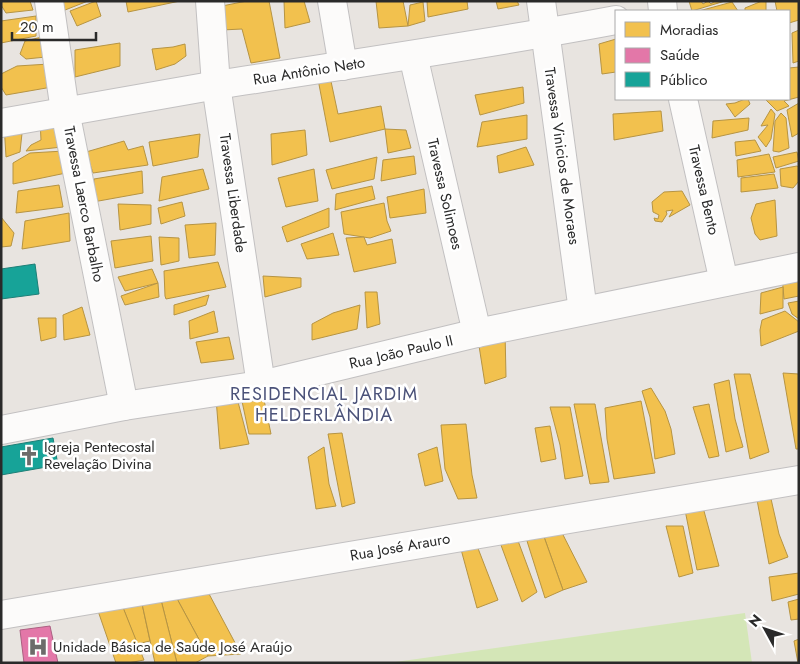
<svg xmlns="http://www.w3.org/2000/svg" width="800" height="664" font-family="Jost,sans-serif">
  <style>
    .pitch { fill: #d4e6b7 }
    .homes { fill: #f2c14e; stroke: #b69443 }
    .health { fill: #e377a8; stroke: #ac6082 }
    .public { fill: #17a398; stroke: #1d7f77 }
    .lines { fill: none; stroke-linecap: round; stroke-linejoin: round }
    .street-casing { stroke: #c2c0c1; stroke-width: 30 }
    .street { stroke: #fcfbfa; stroke-width: 28 }
    .labels { text-anchor: middle; dominant-baseline: central; stroke-width: 5; stroke-linejoin: round; paint-order: stroke }
    .street-label { font-size: 15px; fill: #2a2a2a; stroke: #fff }
    .poi-label { font-size: 15px; fill: #2a2a2a; stroke: #fff; text-anchor: start }
    .quarter-label { font-size: 18px; letter-spacing: 1px; fill: #4b5279; stroke: #fff }
  </style>
  <rect width="100%" height="100%" fill="#e8e4e0"/>
  <!-- pitch -->
  <path class="pitch" d="M745,613L752,663H388Z"/>
  <!-- homes -->
  <g class="homes">
    <path d="M1,1H30L33,10L6,13L1,5Z"/>
    <path d="M59,1H88L60,12Z"/>
    <path d="M96,1L101,16L77,26L70,11Z"/>
    <path d="M126,1H180L128,12Z"/>
    <path d="M247,1H269L280,58L251,63L242,29L222,30L217,7Z"/>
    <path d="M284,1H304L310,22L285,28Z"/>
    <path d="M376,1H403L408,26L379,28Z"/>
    <path d="M427,1H467L468,9L428,17Z"/>
    <path d="M496,1H517L519,5L498,9Z"/>
    <path d="M689,1H701L703,4L708,1L711,4L715,1H725L692,11Z"/>
    <path d="M762,1H766V11H745V8Z"/>
    <path d="M775,1H799V20L789,23V11H777Z"/>
    <path d="M423,2L425,21L408,26L410,5Z"/>
    <path d="M732,2L738,11H699Z"/>
    <path d="M36,16V36L1,43V21Z"/>
    <path d="M799,30V61L793,63L792,33Z"/>
    <path d="M42,37L46,57L26,59L20,54L25,41Z"/>
    <path d="M616,39V72L602,74L599,44Z"/>
    <path d="M120,43V66L75,77V50Z"/>
    <path d="M185,44L186,56L175,64L156,70L152,49L173,47Z"/>
    <path d="M49,64L52,87L6,95L1,87V74L17,66Z"/>
    <path d="M799,67V97L784,101L789,106L777,111L765,99H789V68Z"/>
    <path d="M329,72L338,114L381,106L385,129L330,142L317,74Z"/>
    <path d="M523,87L524,103L480,115L475,95Z"/>
    <path d="M745,99H748L750,104L735,117L726,104L735,103Z"/>
    <path d="M799,103V133L792,137L787,110Z"/>
    <path d="M771,109L775,114L771,139L766,147L758,137L768,125L761,126Z"/>
    <path d="M661,111L663,131L614,140L613,114Z"/>
    <path d="M781,113L786,118L789,148L779,152L773,151L775,121Z"/>
    <path d="M527,115V139L477,147L482,122Z"/>
    <path d="M749,118L748,130L712,138L713,121Z"/>
    <path d="M40,120H62V147L26,151L31,145L41,140Z"/>
    <path d="M4,124H23L20,152L6,157Z"/>
    <path d="M385,129L406,130L411,148L388,153Z"/>
    <path d="M305,130L307,155L272,165L271,134Z"/>
    <path d="M200,134L198,157L153,166L149,142Z"/>
    <path d="M755,140L761,151L736,156L735,142Z"/>
    <path d="M124,141L128,150L143,146L148,165L93,173L86,152Z"/>
    <path d="M526,147L534,165L499,173L497,156Z"/>
    <path d="M64,151L66,173L13,184V163L30,153Z"/>
    <path d="M797,152L799,161L776,168L773,157Z"/>
    <path d="M769,154L775,172L738,177L737,160Z"/>
    <path d="M414,156L416,174L381,181L383,160Z"/>
    <path d="M377,157L374,179L332,189L326,170Z"/>
    <path d="M797,166L799,167V181L793,188L781,186L780,169Z"/>
    <path d="M203,169L209,189L159,201L162,177Z"/>
    <path d="M314,169L318,201L286,207L278,178Z"/>
    <path d="M142,171L143,193L93,202L94,179Z"/>
    <path d="M774,174L778,188L741,192V178Z"/>
    <path d="M59,185L63,207L16,213L18,191Z"/>
    <path d="M372,186L375,199L335,210L336,194Z"/>
    <path d="M424,189L426,213L390,218L387,197Z"/>
    <path d="M682,191L690,205L669,217L673,210L666,211L667,214L662,222L655,221L654,218L658,219L659,215L653,212L652,202L664,192Z"/>
    <path d="M775,200L777,236L760,240L755,234L751,218L756,204Z"/>
    <path d="M182,202L185,216L161,224L158,208Z"/>
    <path d="M384,203L387,221L391,231L370,238L344,234L341,212Z"/>
    <path d="M118,204L151,205V224L120,230Z"/>
    <path d="M329,208V227L287,242L282,227Z"/>
    <path d="M69,213L70,241L22,249L25,221Z"/>
    <path d="M1,217L14,233L11,246L1,247Z"/>
    <path d="M216,223L215,255L189,258L185,225Z"/>
    <path d="M333,233L339,255L307,259L301,244Z"/>
    <path d="M151,236L153,261L115,268L111,241Z"/>
    <path d="M159,237L179,238V261L161,265Z"/>
    <path d="M364,237L367,245L392,239L396,263L354,272L346,238Z"/>
    <path d="M218,262L226,287L166,299L165,296L164,271Z"/>
    <path d="M152,269L158,283L125,291L118,277Z"/>
    <path d="M782,275L799,276V296L784,299Z"/>
    <path d="M263,276L301,278V287L265,297Z"/>
    <path d="M158,283L159,297L125,305L121,296Z"/>
    <path d="M783,287V308L760,314L761,293Z"/>
    <path d="M365,292H377L380,324L367,328Z"/>
    <path d="M209,295L206,305L174,315V305Z"/>
    <path d="M799,301V319L792,314L788,303Z"/>
    <path d="M360,305L357,329L312,340V324L333,313Z"/>
    <path d="M82,307L90,335L64,340L63,315Z"/>
    <path d="M214,311L218,332L190,339L189,321Z"/>
    <path d="M785,311L799,322V331L761,346L760,330L762,320Z"/>
    <path d="M38,318H56V337L41,341Z"/>
    <path d="M505,331L506,377L485,384L477,333Z"/>
    <path d="M229,337L234,359L201,363L196,342Z"/>
    <path d="M783,373L799,374V449H796Z"/>
    <path d="M734,374H750L769,452L750,459Z"/>
    <path d="M729,380L735,419L743,447L726,452L714,384Z"/>
    <path d="M261,385L271,434H249L240,392Z"/>
    <path d="M651,388L665,411L671,429L675,454L655,459L650,417L642,391Z"/>
    <path d="M216,398H237L249,444L220,449Z"/>
    <path d="M641,401L655,473L614,479L607,439L605,408Z"/>
    <path d="M574,404H595L609,482L590,484Z"/>
    <path d="M709,404L719,456L709,458L693,407Z"/>
    <path d="M550,407H570L583,476L565,479L560,445Z"/>
    <path d="M466,424L472,475L477,498L458,499L445,469L441,425Z"/>
    <path d="M550,426L556,459L541,462L535,428Z"/>
    <path d="M342,433L355,503L342,507L328,434Z"/>
    <path d="M324,447L329,484L336,506L316,509L308,457Z"/>
    <path d="M437,447L443,481L425,486L418,454Z"/>
    <path d="M755,489L769,490L779,534L788,557L769,564Z"/>
    <path d="M683,500H701L719,566L697,570Z"/>
    <path d="M558,525L587,582L563,590L543,534Z"/>
    <path d="M666,526H683L693,573L679,577Z"/>
    <path d="M514,530L537,592L522,602L498,537Z"/>
    <path d="M543,534L563,590L545,598L527,541Z"/>
    <path d="M474,538L498,600L477,608L459,542Z"/>
    <path d="M799,573V594L772,601L769,577Z"/>
    <path d="M208,592L241,654L208,656L175,595Z"/>
    <path d="M175,595L208,656L195,663H177L161,600Z"/>
    <path d="M141,599L150,641L137,644L122,605Z"/>
    <path d="M141,599L161,600L177,663H155Z"/>
    <path d="M799,599V619L791,620L788,602Z"/>
    <path d="M122,605L144,660L128,663H116L97,608Z"/>
    <path d="M799,639V663H798L794,641Z"/>
  </g>
  <!-- health -->
  <path class="health" d="M50,626L58,663H24L20,630Z"/>
  <!-- public -->
  <g class="public">
    <path d="M35,264L39,294L1,299V269Z"/>
    <path d="M53,438L58,465L1,475V447Z"/>
  </g>
  <g class="lines">
    <defs>
      <g id="street">
        <path d="M49,1L65,111L124,406"/>
        <path d="M210,1L216,85L261,385"/>
        <path d="M332,1L343,66"/>
        <path d="M541,1L583,311"/>
        <path d="M662,1L663,11"/>
        <path d="M413,55L477,333"/>
        <path d="M683,99L724,282"/>
        <path d="M1,123C73,110 145,97 217,85C350,64 484,45 616,20"/>
        <path d="M1,430L124,406L261,385L477,333L799,267"/>
        <path d="M1,615L799,480"/>
      </g>
    </defs>
    <!-- street casing -->
    <use href="#street" class="street-casing"/>
    <!-- street -->
    <use href="#street" class="street"/>
  </g>
  <!-- icons -->
  <defs>
    <symbol id="church-bare" viewBox="-9 -9 18 18"><path d="M-1.2-6h2.4v3.5h3.3v2.4h-3.3V6h-2.4V-.1h-3.3v-2.4h3.3Z" fill="#6c6b6a" stroke="#fff" stroke-width="2.5" paint-order="stroke"/></symbol>
    <symbol id="hospital-bare" viewBox="-9 -9 18 18"><path d="M-5-5h3v3.5h4V-5h3V5h-3V1.5h-4V5h-3Z" fill="#6c6b6a" stroke="#fff" stroke-width="2.5" paint-order="stroke"/></symbol>
  </defs>
  <g fill-rule="evenodd">
    <use href="#church-bare" x="15" y="442" width="28" height="28"/>
    <use href="#hospital-bare" x="24" y="633" width="28" height="28"/>
  </g>
  <g class="labels">
    <!-- street labels -->
    <g class="street-label">
      <text transform="translate(309 71) rotate(-9)">Rua Antônio Neto</text>
      <text transform="translate(562 156) rotate(82)">Travessa Vinicios de Moraes</text>
      <text transform="translate(704 190) rotate(77)">Travessa Bento</text>
      <text transform="translate(233 193) rotate(82)">Travessa Liberdade</text>
      <text transform="translate(445 194) rotate(77)">Travessa Solimoes</text>
      <text transform="translate(84 204) rotate(79)">Travessa Laerco Barbalho</text>
      <text transform="translate(401 352) rotate(-13)">Rua João Paulo II</text>
      <text transform="translate(400 547) rotate(-10)">Rua José Arauro</text>
    </g>
    <!-- poi labels -->
    <g class="poi-label">
      <text x="44" y="447">Igreja Pentecostal<tspan x="44" dy="17">Revelação Divina</tspan></text>
      <text x="53" y="647">Unidade Básica de Saúde José Araújo</text>
    </g>
    <!-- quarter labels -->
    <g class="quarter-label">
      <text x="324" y="394">RESIDENCIAL JARDIM<tspan x="324" dy="21">HELDERLÂNDIA</tspan></text>
    </g>
  </g>
  <!-- border -->
  <rect width="800" height="664" fill="none" stroke="#2a2a2a" stroke-width="5"/>
  <!-- legend -->
  <rect x="615" y="10" width="175" height="90" fill="#ffffff" stroke="#aaaaaa"/>
  <rect x="625" y="22" width="25" height="15" fill="#f2c14e" stroke="#aaaaaa"/>
  <text x="660" y="35" font-size="15" fill="#2a2a2a">Moradias</text>
  <rect x="625" y="48" width="25" height="15" fill="#e377a8" stroke="#aaaaaa"/>
  <text x="660" y="60" font-size="15" fill="#2a2a2a">Saúde</text>
  <rect x="625" y="72" width="25" height="15" fill="#17a398" stroke="#aaaaaa"/>
  <text x="660" y="85" font-size="15" fill="#2a2a2a">Público</text>
  <!-- north arrow -->
  <g transform="translate(765 629) rotate(310)" stroke="#ffffff" stroke-width="4" paint-order="stroke">
  <path d="M0-4L9 19L0 12L-9 19Z" fill="#2a2a2a"/>
  <text y="-8" font-size="14" font-weight="bold" text-anchor="middle" fill="#2a2a2a">N</text>
  </g>
  <!-- scale -->
  <path d="M12 32v8h84v-8" fill="none" stroke="#2a2a2a" stroke-width="2.5"/>
  <text x="20" y="32" font-size="15" fill="#2a2a2a" stroke="#ffffff" stroke-width="4" paint-order="stroke">20 m</text>
</svg>
